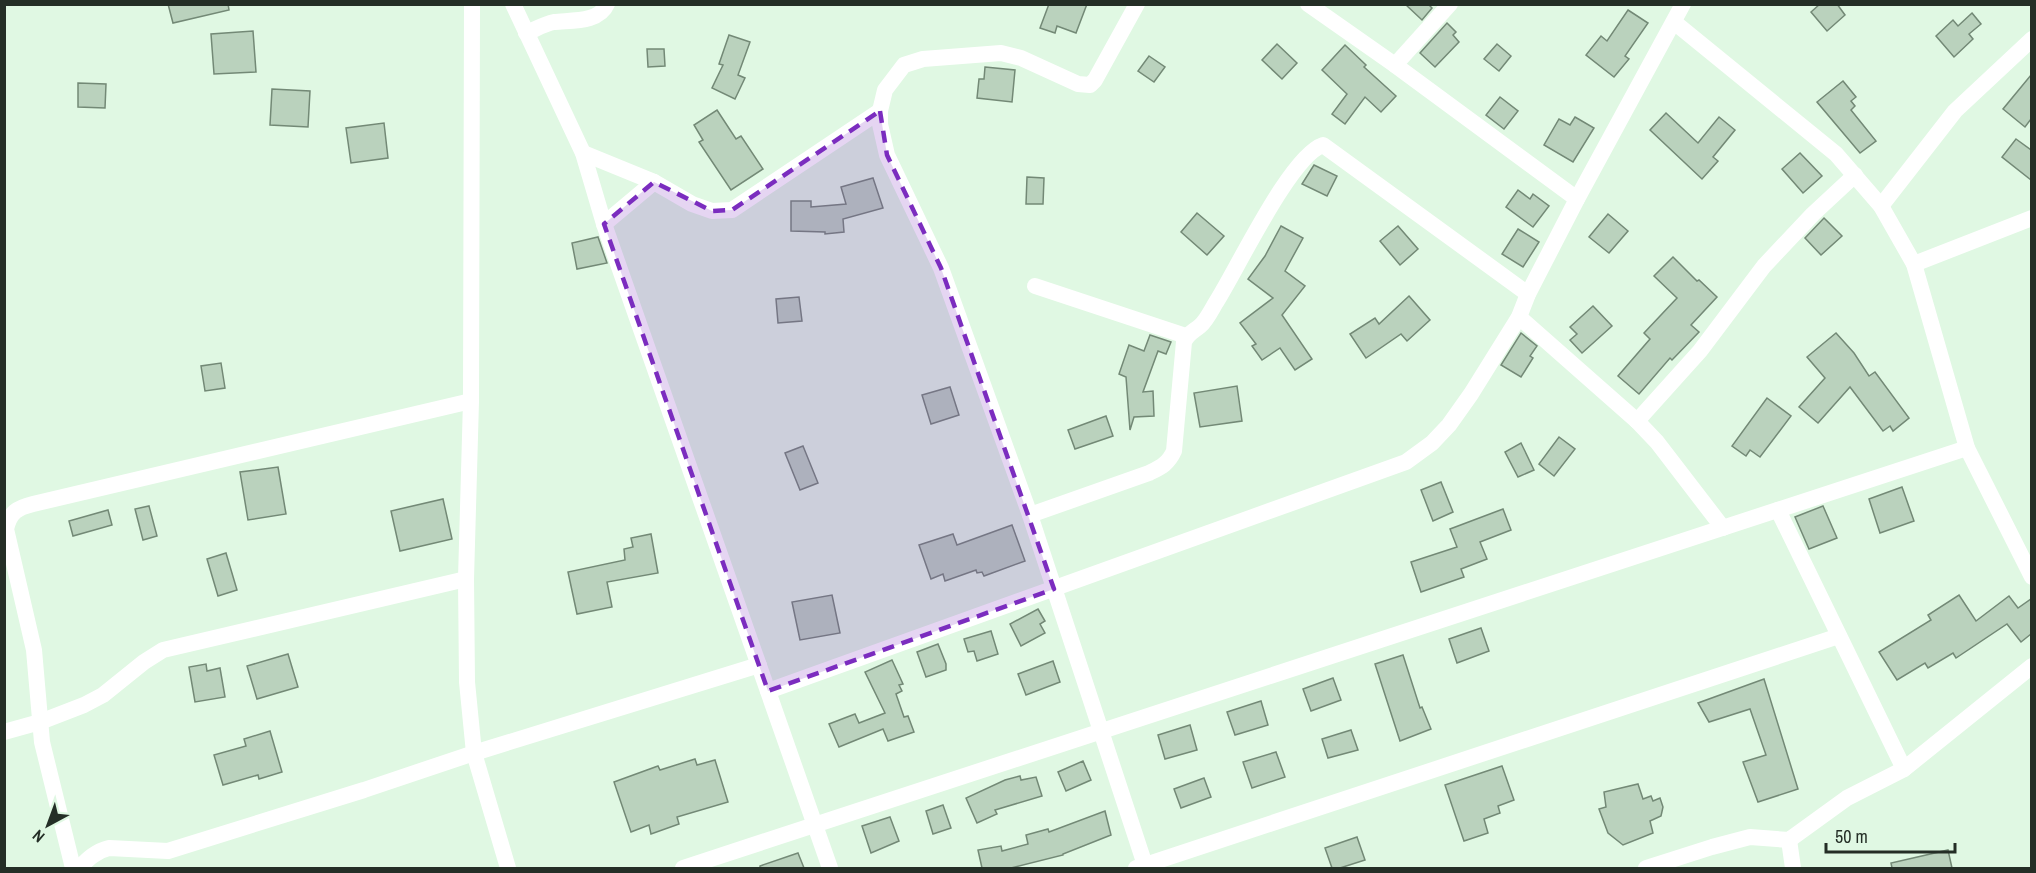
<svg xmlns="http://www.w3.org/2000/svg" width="2036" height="873" font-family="'Archivo Narrow',sans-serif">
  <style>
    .building { fill: #bad2bd; stroke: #738976; stroke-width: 1.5 }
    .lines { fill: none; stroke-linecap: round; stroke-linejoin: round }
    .minor { stroke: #fff; stroke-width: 16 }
    .marked { fill: #7b2cbf; fill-opacity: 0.2; stroke: #7b2cbf; stroke-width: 4.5; stroke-dasharray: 12 8; stroke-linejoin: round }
  </style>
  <rect width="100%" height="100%" fill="#e0f8e3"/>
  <!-- building -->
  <g class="building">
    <path d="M168,4H228L229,10L173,23Z"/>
    <path d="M1049,4H1087L1076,33L1057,26L1055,33L1040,28Z"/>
    <path d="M1405,4H1428L1432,8L1422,20Z"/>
    <path d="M1820,4H1837L1845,15L1827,31L1811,12Z"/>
    <path d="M1628,10L1648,23L1625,56L1629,59L1614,77L1586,55L1601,36L1607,41Z"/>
    <path d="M1972,13L1981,24L1969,34L1973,39L1954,57L1936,36L1953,20L1958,26Z"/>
    <path d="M1447,23L1456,32L1453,35L1459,42L1435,67L1420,53Z"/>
    <path d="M253,31L256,72L214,74L211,34Z"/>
    <path d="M729,35L750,42L738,75L745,78L735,99L712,88L723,65L719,64Z"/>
    <path d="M1277,44L1297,63L1282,79L1262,60Z"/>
    <path d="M1497,44L1511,56L1499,71L1484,59Z"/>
    <path d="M1345,45L1366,65L1364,67L1396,96L1381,112L1365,97L1345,124L1332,114L1347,94L1322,70Z"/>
    <path d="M647,49H664L665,66L648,67Z"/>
    <path d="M1149,56L1165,67L1154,82L1138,71Z"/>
    <path d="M985,67L1015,70L1012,102L977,98L979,79H984Z"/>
    <path d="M2031,75V119L2025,127L2003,109Z"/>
    <path d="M1843,81L1856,97L1851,101L1855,106L1851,110L1876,141L1860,153L1817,102Z"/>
    <path d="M78,83L106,84L105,108L78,107Z"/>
    <path d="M272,89L310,91L308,127L270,125Z"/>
    <path d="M1500,97L1518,111L1504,129L1486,115Z"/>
    <path d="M717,110L736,139L741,136L763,169L731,190L699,142L703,140L694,125Z"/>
    <path d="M1666,113L1698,143L1719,117L1735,130L1713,157L1718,161L1702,179L1650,130Z"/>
    <path d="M1575,117L1594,128L1573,162L1544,145L1559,119L1570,125Z"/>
    <path d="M384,123L388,158L351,163L346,128Z"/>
    <path d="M2016,139L2031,150V180L2002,157Z"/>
    <path d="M1800,153L1822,176L1803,193L1782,169Z"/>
    <path d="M1314,165L1337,176L1327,196L1302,184Z"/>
    <path d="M1027,177L1044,178L1043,204H1026Z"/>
    <path d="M873,178L883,208L843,219L844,232L825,234V232L791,231V201H811V207L846,204L841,187Z"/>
    <path d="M1518,190L1530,199L1533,194L1549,206L1533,227L1506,207Z"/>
    <path d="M1197,213L1224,236L1207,255L1181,232Z"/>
    <path d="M1608,214L1628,231L1609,253L1589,237Z"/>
    <path d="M1824,218L1842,236L1821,255L1805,238Z"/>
    <path d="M1281,226L1303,238L1285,271L1305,286L1282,315L1312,359L1295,370L1280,348L1262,360L1252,346L1256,344L1240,323L1273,298L1248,279L1265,256Z"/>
    <path d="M1398,226L1418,249L1400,265L1380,241Z"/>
    <path d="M1518,229L1539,242L1523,267L1502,254Z"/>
    <path d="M598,237L607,263L577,269L572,243Z"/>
    <path d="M1673,257L1697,281L1699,280L1717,297L1691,325L1699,332L1672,360L1670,358L1639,394L1618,376L1650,339L1644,333L1677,298L1654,276Z"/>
    <path d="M1409,296L1430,320L1407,341L1401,334L1366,358L1350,334L1375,318L1379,324Z"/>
    <path d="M799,297L802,321L778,323L776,299Z"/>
    <path d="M1593,306L1612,326L1582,353L1570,340L1577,334L1570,327Z"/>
    <path d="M1521,333L1537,346L1530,356L1533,358L1521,377L1501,365Z"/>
    <path d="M1836,333L1854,353L1869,376L1875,372L1909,418L1893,431L1890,426L1883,431L1850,387L1818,423L1799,407L1825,378L1807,357Z"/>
    <path d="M1150,335L1171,342L1166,354L1158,351L1143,392L1153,391L1154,416L1134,417L1130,430L1126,377L1119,374L1129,345L1144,351Z"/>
    <path d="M221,363L225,388L205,391L201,366Z"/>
    <path d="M1237,386L1242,421L1200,427L1194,393Z"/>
    <path d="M950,387L959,415L931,424L922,395Z"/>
    <path d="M1767,398L1791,416L1760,457L1750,450L1746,456L1732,446Z"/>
    <path d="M1106,416L1113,436L1075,449L1068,430Z"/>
    <path d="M1559,437L1575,449L1554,476L1539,464Z"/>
    <path d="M1521,443L1534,470L1518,477L1505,452Z"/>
    <path d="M803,446L818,483L800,490L785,453Z"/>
    <path d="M278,467L286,514L248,520L240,472Z"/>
    <path d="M1441,482L1453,512L1433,521L1421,490Z"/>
    <path d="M1902,487L1914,521L1880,533L1869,499Z"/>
    <path d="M443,499L452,539L400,551L391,511Z"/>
    <path d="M149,506L157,536L143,540L135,509Z"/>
    <path d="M1823,506L1837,538L1809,549L1795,517Z"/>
    <path d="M1503,509L1511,530L1480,542L1487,559L1461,569L1464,577L1421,592L1411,562L1457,547L1450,529Z"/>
    <path d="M108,510L112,525L73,536L69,521Z"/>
    <path d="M1012,525L1025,561L984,576L982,572L977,573L976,570L945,581L943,574L931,579L919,545L953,534L957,545Z"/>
    <path d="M651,534L658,573L607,582L612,607L577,614L568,572L625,560L624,549L633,547L631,538Z"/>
    <path d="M226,553L237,590L218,596L207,559Z"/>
    <path d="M832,595L840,633L800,640L792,602Z"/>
    <path d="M1959,595L1976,621L2009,596L2018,608L2031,599V634L2021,642L2007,624L1956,658L1953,653L1928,668L1925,663L1897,680L1879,652L1931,620L1928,615Z"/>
    <path d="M1038,609L1045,621L1040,624L1045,633L1021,646L1010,624Z"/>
    <path d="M1481,628L1489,651L1457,663L1449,639Z"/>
    <path d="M991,631L998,654L977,661L974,651L968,652L964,639Z"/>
    <path d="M938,644L946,664V670L926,677L917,652Z"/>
    <path d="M288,654L298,687L257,699L247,666Z"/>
    <path d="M1403,655L1420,708L1422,707L1431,729L1400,741L1375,664Z"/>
    <path d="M892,660L903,684L899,685L902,691L896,694L904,717L908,716L914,732L888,741L883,729L839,747L829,724L855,714L859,723L885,713L865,672Z"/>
    <path d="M1053,661L1060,682L1026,695L1018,674Z"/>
    <path d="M206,664L207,671L220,668L225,697L195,702L189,667Z"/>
    <path d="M1333,678L1341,700L1311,711L1303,689Z"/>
    <path d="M1764,679L1798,789L1758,802L1743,762L1766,755L1750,709L1709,722L1698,703Z"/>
    <path d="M1261,701L1268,725L1235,735L1227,712Z"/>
    <path d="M1190,725L1197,750L1165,759L1158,735Z"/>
    <path d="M1351,730L1358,750L1328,758L1322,739Z"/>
    <path d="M270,731L282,772L259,779L258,775L223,785L214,755L246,746L244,739Z"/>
    <path d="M1276,752L1285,777L1252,788L1243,762Z"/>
    <path d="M695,759L697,765L715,760L728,802L677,817L679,824L651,834L649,825L631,832L614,782L658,766L660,770Z"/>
    <path d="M1083,761L1091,780L1066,791L1058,772Z"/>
    <path d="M1502,766L1514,800L1498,806L1500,813L1484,819L1488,833L1464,841L1445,785Z"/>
    <path d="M1020,776L1021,780L1036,777L1042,796L995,810L997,814L977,823L966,798L1005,780Z"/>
    <path d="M1204,778L1211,797L1181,808L1174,789Z"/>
    <path d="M1638,784L1643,799L1651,796L1653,801L1660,798L1663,807L1661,816L1650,821L1653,833L1623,845L1608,833L1599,809L1606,807L1604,792Z"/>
    <path d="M943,805L951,828L933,834L926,811Z"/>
    <path d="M1105,811L1111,835L1063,854V855L1011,868H982L978,850L1001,846L1002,851L1028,844L1026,835L1048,829L1049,832Z"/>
    <path d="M890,817L899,841L871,853L862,826Z"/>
    <path d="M1357,837L1365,860L1340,868H1332L1325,848Z"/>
    <path d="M1948,850L1952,868H1892L1891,863Z"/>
    <path d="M798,853L804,868H760V866Z"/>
  </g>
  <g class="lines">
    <!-- minor -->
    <g class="minor">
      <path d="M472,4L471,401L466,579L467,682L474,753L508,868"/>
      <path d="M513,4L583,153L604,224L830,868"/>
      <path d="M1137,4L1095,80L1090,85L1078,84L1021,58L1001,53L923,59L904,65L885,90L880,111V124L887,155L941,268L1030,515L1146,868"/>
      <path d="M1308,4L1395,65L1577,199"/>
      <path d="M1674,22L1836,154L1881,206L1914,264L1967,448L2032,577"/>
      <path d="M526,33C534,30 544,24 554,22C571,20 599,23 607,4"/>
      <path d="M1395,65L1450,4"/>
      <path d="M583,153L654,182"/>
      <path d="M1881,206L1955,111L2032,39"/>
      <path d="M604,224L654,182L692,204L712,211L732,210L880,111"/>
      <path d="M1914,264L2032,218"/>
      <path d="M1035,286L1186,336"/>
      <path d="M1519,317L1637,421L1657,442L1723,528"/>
      <path d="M1637,421L1700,351L1764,266L1813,214L1855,175"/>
      <path d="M1778,510L1904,769"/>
      <path d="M1030,515L1149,473C1161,467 1168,464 1174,451L1184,342C1188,333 1193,332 1200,326C1206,321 1211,311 1215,304C1237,270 1290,156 1323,145L1528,294"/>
      <path d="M768,691L1406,462L1432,443L1449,425L1471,394L1519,317L1528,294L1577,199L1683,4"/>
      <path d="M4,732L40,722L84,705L103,695L144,662L163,650L466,579"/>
      <path d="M1789,840L1793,868"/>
      <path d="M73,868L42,742L34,650L6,529C10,512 17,508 33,504L471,401"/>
      <path d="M79,868C88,859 96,851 109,848L168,851L364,790L474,753L759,665"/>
      <path d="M683,868L1967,448"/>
      <path d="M1136,868L1839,636"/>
      <path d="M1646,868L1712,847L1750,837L1789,840L1847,798L1904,769L2032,666"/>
    </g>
  </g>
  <!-- marked area -->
  <path class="marked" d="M880,111L887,155L941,268L1054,589L768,691L604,224L654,182L712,211L732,210Z"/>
  <!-- border -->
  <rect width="2036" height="873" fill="none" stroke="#242e26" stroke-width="12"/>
  <!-- north arrow -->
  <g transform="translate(48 825) rotate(221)" stroke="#e0f8e3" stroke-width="4.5" paint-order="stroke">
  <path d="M0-4.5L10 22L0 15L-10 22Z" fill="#242e26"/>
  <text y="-9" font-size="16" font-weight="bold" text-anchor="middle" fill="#242e26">N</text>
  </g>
  <!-- scale -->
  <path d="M1826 843v9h129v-9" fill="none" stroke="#242e26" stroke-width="3"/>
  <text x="1835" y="843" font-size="18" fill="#242e26" stroke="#e0f8e3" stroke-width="4.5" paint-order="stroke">50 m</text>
</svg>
